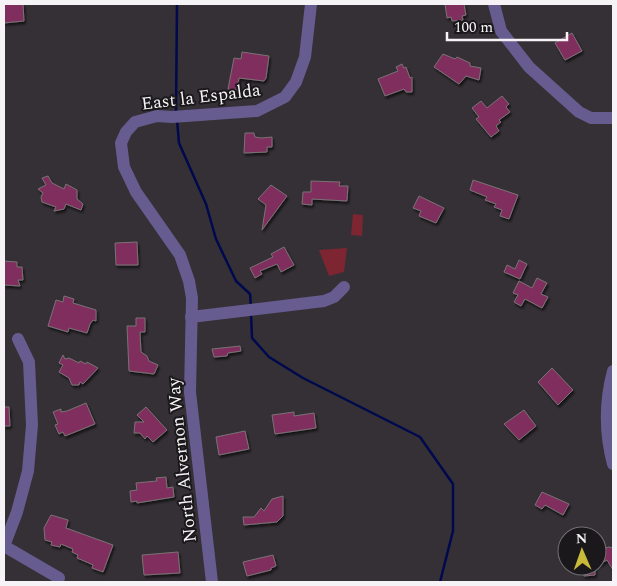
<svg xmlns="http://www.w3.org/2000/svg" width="617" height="586" font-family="Spectral,serif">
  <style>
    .green { fill: #7d2631 }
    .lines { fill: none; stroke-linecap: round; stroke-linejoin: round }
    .stream { stroke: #00094e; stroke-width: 2.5 }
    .building { fill: #802f5d; stroke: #7a7276; filter: url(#shadow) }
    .minor { stroke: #665c90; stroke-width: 12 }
    .labels { text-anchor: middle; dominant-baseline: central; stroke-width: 4; stroke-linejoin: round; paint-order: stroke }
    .street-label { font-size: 18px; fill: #f6f3f6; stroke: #1a181b }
  </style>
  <defs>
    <filter id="shadow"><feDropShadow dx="1.5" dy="2.5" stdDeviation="1" flood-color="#0009"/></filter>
  </defs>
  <rect width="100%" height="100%" fill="#343035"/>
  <!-- green -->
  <g class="green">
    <path d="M353,214L363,215L362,236L351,235Z"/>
    <path d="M347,248L344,272L329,276L319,250Z"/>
  </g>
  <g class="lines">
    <!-- stream -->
    <g class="stream">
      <path d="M176,112L177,4"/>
      <path d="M177,120L179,143L206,204L216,239L236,281L250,294L251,306"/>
      <path d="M251,314L252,338L269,357L303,378L420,437L453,484V531L440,582"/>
    </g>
  </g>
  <!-- building -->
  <g class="building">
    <path d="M4,4H23L24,21L4,23Z"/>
    <path d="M445,4H464L466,15L462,16L463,20L452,21L451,17L447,18Z"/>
    <path d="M572,33L582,51L565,60L555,43Z"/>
    <path d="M242,52L269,56L266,78L264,81L239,78L237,90L228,89L234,58L241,59Z"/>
    <path d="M443,54L455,59L457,57L470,63V66L481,68L479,80L466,76L459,84L434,67Z"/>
    <path d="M402,64L404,68L406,67L410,78L412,77V92H406L404,89L385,96L378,79L398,71L396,67Z"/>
    <path d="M502,96L509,104L506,107L510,112L499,120L501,122L496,126L499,131L491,137L476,119L479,117L472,108L481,101L487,108Z"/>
    <path d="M245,133H254L255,137L261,138L272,137V147H267V152L244,153Z"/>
    <path d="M48,176L52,183L64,189L66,184L77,190V199L83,204L81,210L66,204L64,209L54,211L56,207L42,202L41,197L43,193L38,189L46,185L42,178Z"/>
    <path d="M473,180L518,195L509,219L500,216L502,210L494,207L496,204L485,200L487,197L470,190Z"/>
    <path d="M311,181L340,182L339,186H348L347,201L312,199V205L302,204L303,192H311Z"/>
    <path d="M271,185L287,196L262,230L266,205L258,199Z"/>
    <path d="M419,196L444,208L436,223L419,216L421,211L413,208Z"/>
    <path d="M137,242L138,265H116L115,243Z"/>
    <path d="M284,247L294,265L281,272L277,264L260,271L262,274L255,278L250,268L273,257L271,254Z"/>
    <path d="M519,260L527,264L520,279L504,272L507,265L515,269Z"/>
    <path d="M4,261L17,262V267H22L23,280H18L20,286L4,285Z"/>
    <path d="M537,278L547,283L541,294L548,297L542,308L525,299L521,306L514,302L518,295L513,293L519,281L532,288Z"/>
    <path d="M64,296L74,299L73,303L96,310V321L93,320L90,324L87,333L69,328L68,332L48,326L56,300L63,302Z"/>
    <path d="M136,318H145V332H140L141,352L147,356L149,361L158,365L154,374L129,371L127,326H136Z"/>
    <path d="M240,346L241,351L228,353L227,356L214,357L212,349Z"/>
    <path d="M63,355L65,359L69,358L79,363L80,361L86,364L87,362L98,368L83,384L80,382L79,385H72L69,378L59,372L63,365L59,363Z"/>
    <path d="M552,368L573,390L558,405L538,382Z"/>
    <path d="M86,403L95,424L65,436L63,432L59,434L55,425L58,424L53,412L61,409V412L67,411Z"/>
    <path d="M4,407H9L10,426H4Z"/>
    <path d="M146,407L167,430L153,442L147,436L145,439L140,433H134L135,422H144L137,415Z"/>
    <path d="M524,410L536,426L519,440L504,424Z"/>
    <path d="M294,412V416L314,413L316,428L275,434L272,415Z"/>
    <path d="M245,431L249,449L219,455L216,437Z"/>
    <path d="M166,477L167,488L173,487L174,497L137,503V501L131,502L130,491L137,490L136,483L157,481L156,478Z"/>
    <path d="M542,492L569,504L563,515L545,505L542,509L535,505Z"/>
    <path d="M283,496V516L277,522L244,525L243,517H254L261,508L264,511L272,499Z"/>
    <path d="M51,515L68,520L66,528L113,545L103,572L92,568L93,565L91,564L77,558L78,555L72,552L73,549L61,544L60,547L51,545L52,542L45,540L44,528Z"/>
    <path d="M609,547L613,548V570L607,560L597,566V550Z"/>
    <path d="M178,552L180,573L144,575L142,555Z"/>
    <path d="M273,555L276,566L271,568V570L247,576L243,562Z"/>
    <path d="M583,566H595V575L584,576Z"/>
  </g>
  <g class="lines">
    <!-- minor -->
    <g class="minor">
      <path d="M494,4L501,31L529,67L579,112L591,118H613"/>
      <path d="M191,317L324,301L334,297L344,287"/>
      <path d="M613,371C605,401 605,434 613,464"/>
      <path d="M4,546L17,512L28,471L32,425L29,362L18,339"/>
      <path d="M4,546L59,578"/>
      <path d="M212,582L190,392L192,298L189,281L180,255L136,192L124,167L121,143L126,132L135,122L157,116L172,117L257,111L285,97L296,82L305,57L311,4"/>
    </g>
  </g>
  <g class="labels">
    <!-- street labels -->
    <g class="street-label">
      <text transform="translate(201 97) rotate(-7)">East la Espalda</text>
      <text transform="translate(182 460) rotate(-96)">North Alvernon Way</text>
    </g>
  </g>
  <!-- border -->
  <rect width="617" height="586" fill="none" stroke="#f6f3f6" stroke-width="10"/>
  <!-- north arrow -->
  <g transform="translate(582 551) rotate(358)"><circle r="24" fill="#1a181b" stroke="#727073"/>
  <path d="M0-4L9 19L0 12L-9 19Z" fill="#caba3a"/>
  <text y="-8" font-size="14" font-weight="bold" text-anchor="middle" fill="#f6f3f6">N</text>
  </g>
  <!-- scale -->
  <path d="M447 32v8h120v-8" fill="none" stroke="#f6f3f6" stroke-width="2.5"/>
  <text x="454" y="32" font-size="15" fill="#f6f3f6" stroke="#1a181b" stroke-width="4" paint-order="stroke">100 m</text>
</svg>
